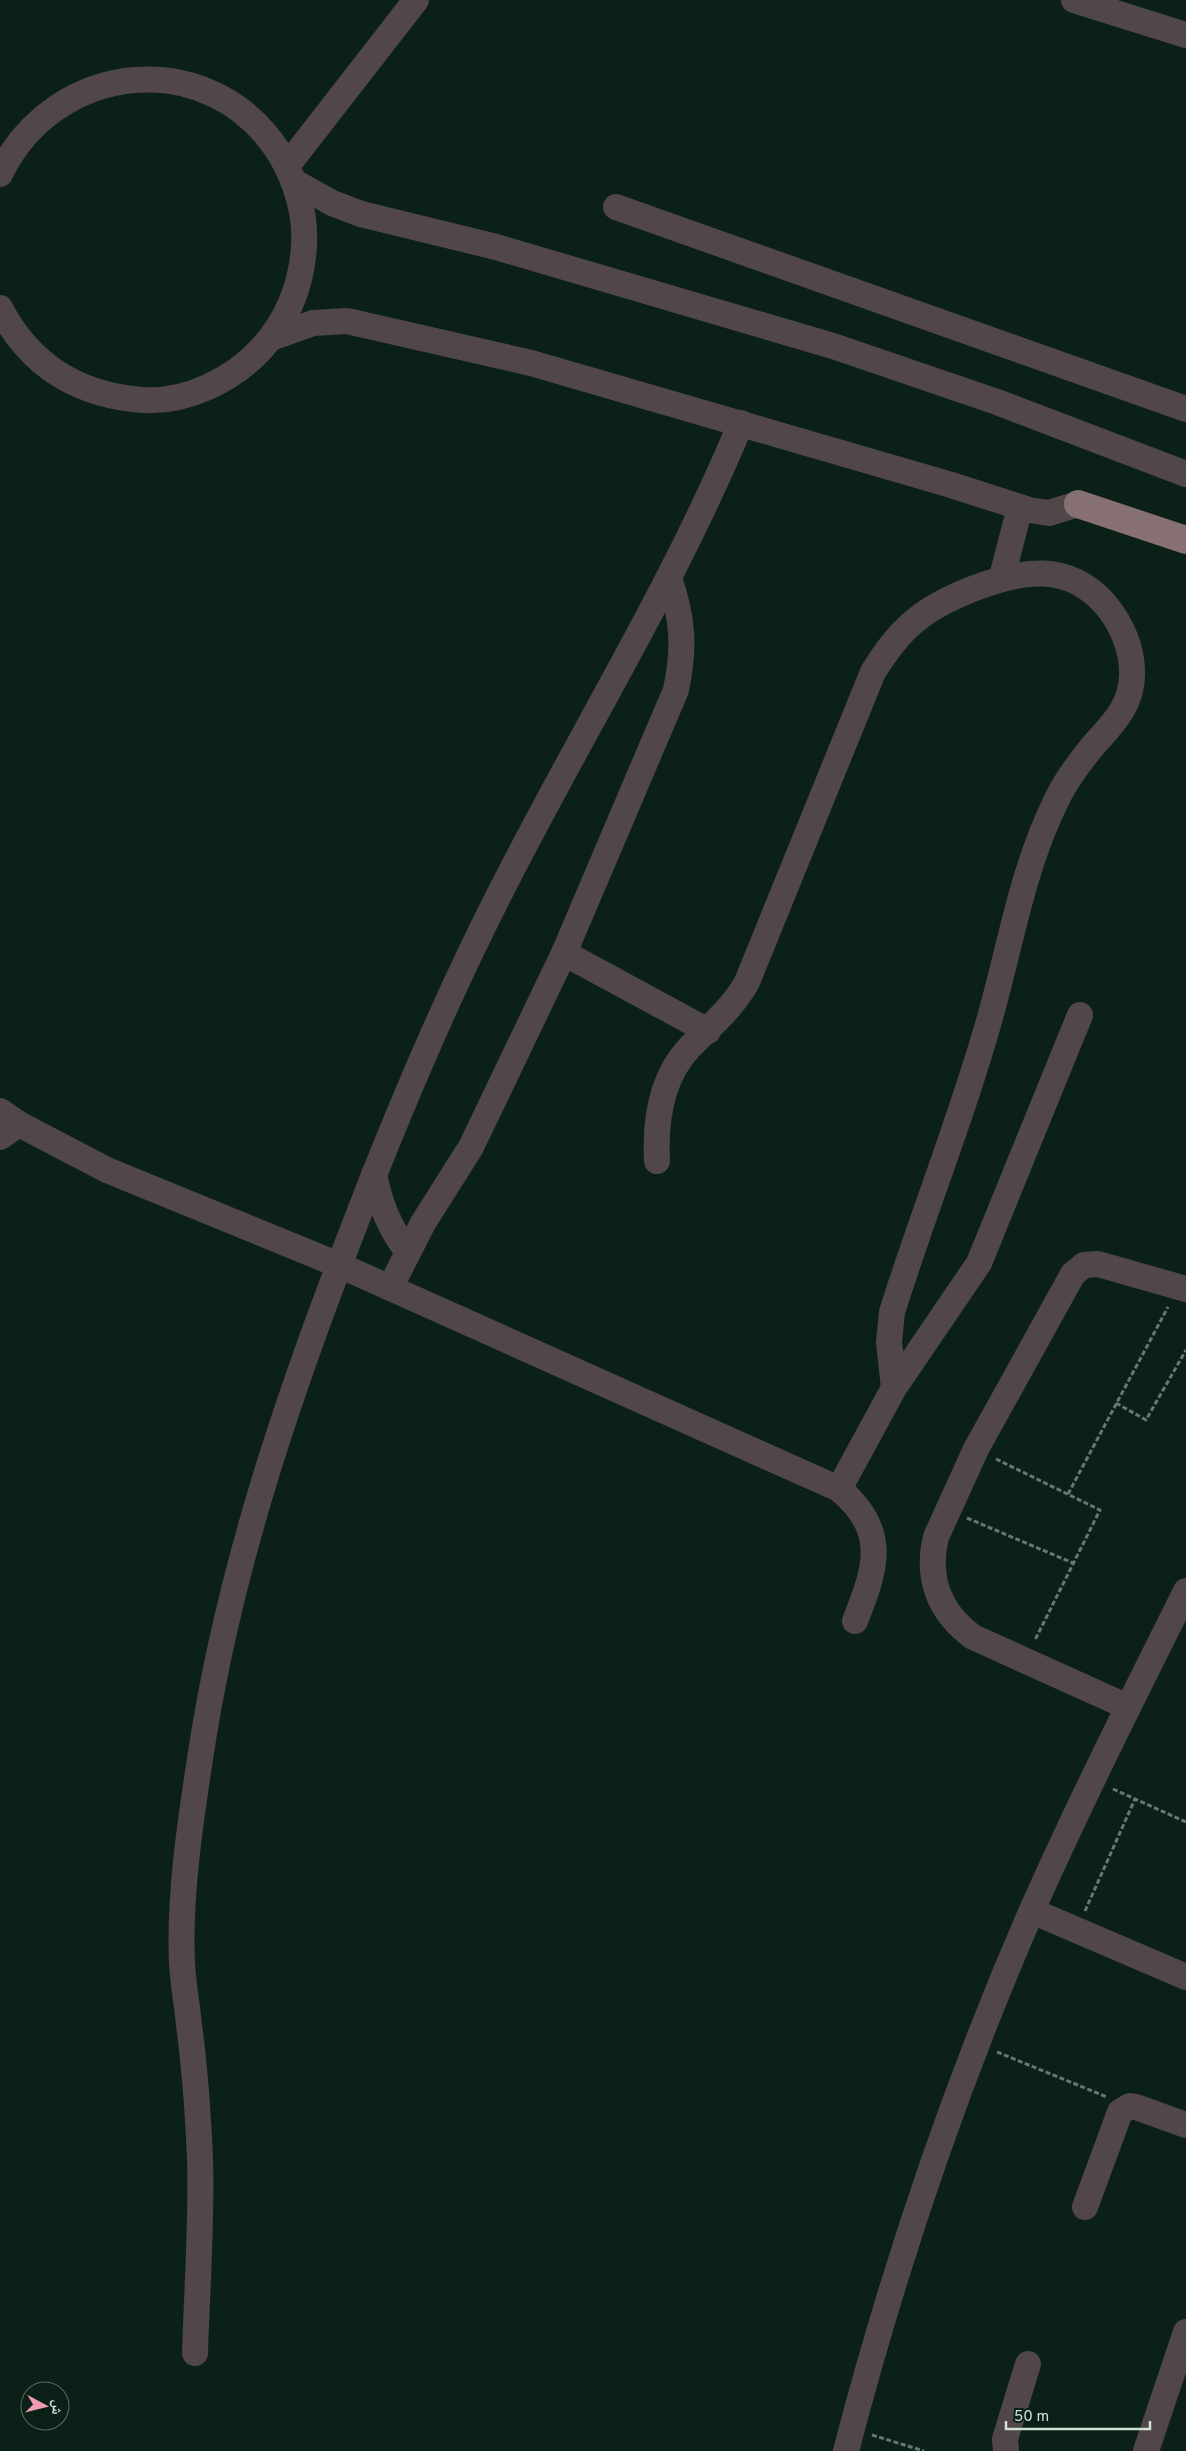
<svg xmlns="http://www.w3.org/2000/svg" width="1186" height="2451" font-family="Overpass,'Noto Naskh Arabic',sans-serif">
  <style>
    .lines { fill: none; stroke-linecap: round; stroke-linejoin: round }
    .path { stroke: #667970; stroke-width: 3; stroke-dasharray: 5 2.5; stroke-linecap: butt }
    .minor { stroke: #514648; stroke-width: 26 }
    .major { stroke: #877074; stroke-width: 28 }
  </style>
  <rect width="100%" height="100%" fill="#0b2117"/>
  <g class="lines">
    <!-- path -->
    <g class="path">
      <path d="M1116,1403L1146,1420L1186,1350"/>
      <path d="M996,1459L1100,1510L1035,1640"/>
      <path d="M1068,1494L1168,1307"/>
      <path d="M967,1518L1073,1563"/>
      <path d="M1113,1789L1186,1822"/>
      <path d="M1085,1911L1135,1799"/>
      <path d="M997,2052L1107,2097"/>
      <path d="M872,2435L924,2451"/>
    </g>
    <!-- minor -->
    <g class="minor">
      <path d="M1074,0L1186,35"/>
      <path d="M287,166L416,0"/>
      <path d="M0,174C55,60 211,44 280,154C296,181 306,214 304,245C302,284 288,319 262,348C233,380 186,403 142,400C78,395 30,366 0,308"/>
      <path d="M293,181L332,203L361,214L496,247L833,346L997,402L1186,474"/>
      <path d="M616,207L1186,409"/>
      <path d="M271,338L313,323L347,321L531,363L948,484L1029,510L1049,513L1078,504"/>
      <path d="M1002,577L1020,507"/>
      <path d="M564,953L708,1031"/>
      <path d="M0,1111L19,1124L107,1170L339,1265L839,1489C889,1531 876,1568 855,1621"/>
      <path d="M0,1137L19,1124"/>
      <path d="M657,1161C655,1122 661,1078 689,1048C710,1026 732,1009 747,982L873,672C885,653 898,634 916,620C934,605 954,596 975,588C1022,570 1068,562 1105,604C1122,624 1133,650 1132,676C1131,708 1111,725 1092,747C1079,763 1066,780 1057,799C1023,867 1011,942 991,1014C963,1115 923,1213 892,1312L889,1342L894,1388"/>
      <path d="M374,1174C380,1204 389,1227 407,1251"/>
      <path d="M390,1288L423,1223L471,1147L564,953L676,690C685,647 683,619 669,578"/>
      <path d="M839,1489L894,1388L979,1263L1080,1015"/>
      <path d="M1128,1707L973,1637C939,1612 926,1578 936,1537L976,1449L1073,1274L1084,1265L1098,1264L1186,1289"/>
      <path d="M1032,1911L1186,1977"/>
      <path d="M1085,2207L1120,2112L1130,2106L1136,2107L1186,2125"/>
      <path d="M195,2353C197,2288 202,2222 200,2158C198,2113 195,2069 189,2025C187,2004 183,1984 182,1963C179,1897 190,1824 200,1759C227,1578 284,1407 350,1237C395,1119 444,1002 502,889C581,733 674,585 741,423"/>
      <path d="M846,2451C894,2267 956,2084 1032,1910C1080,1802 1133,1697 1186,1591"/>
      <path d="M1006,2451L1005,2439L1028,2364"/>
      <path d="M1146,2451L1186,2332"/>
    </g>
    <!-- major -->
    <path class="major" d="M1078,504L1186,540"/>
  </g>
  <!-- north arrow -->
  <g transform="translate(45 2406) rotate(97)"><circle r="24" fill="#0b2117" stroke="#5b6d64"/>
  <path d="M0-4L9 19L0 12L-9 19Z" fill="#f29aaf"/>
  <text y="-8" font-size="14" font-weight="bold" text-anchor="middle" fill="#d2e0d8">ش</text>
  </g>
  <!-- scale -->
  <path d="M1006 2421v8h144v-8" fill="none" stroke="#d2e0d8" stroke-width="2.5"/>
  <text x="1014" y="2421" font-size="15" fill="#d2e0d8" stroke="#0b2117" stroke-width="4" paint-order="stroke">50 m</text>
</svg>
